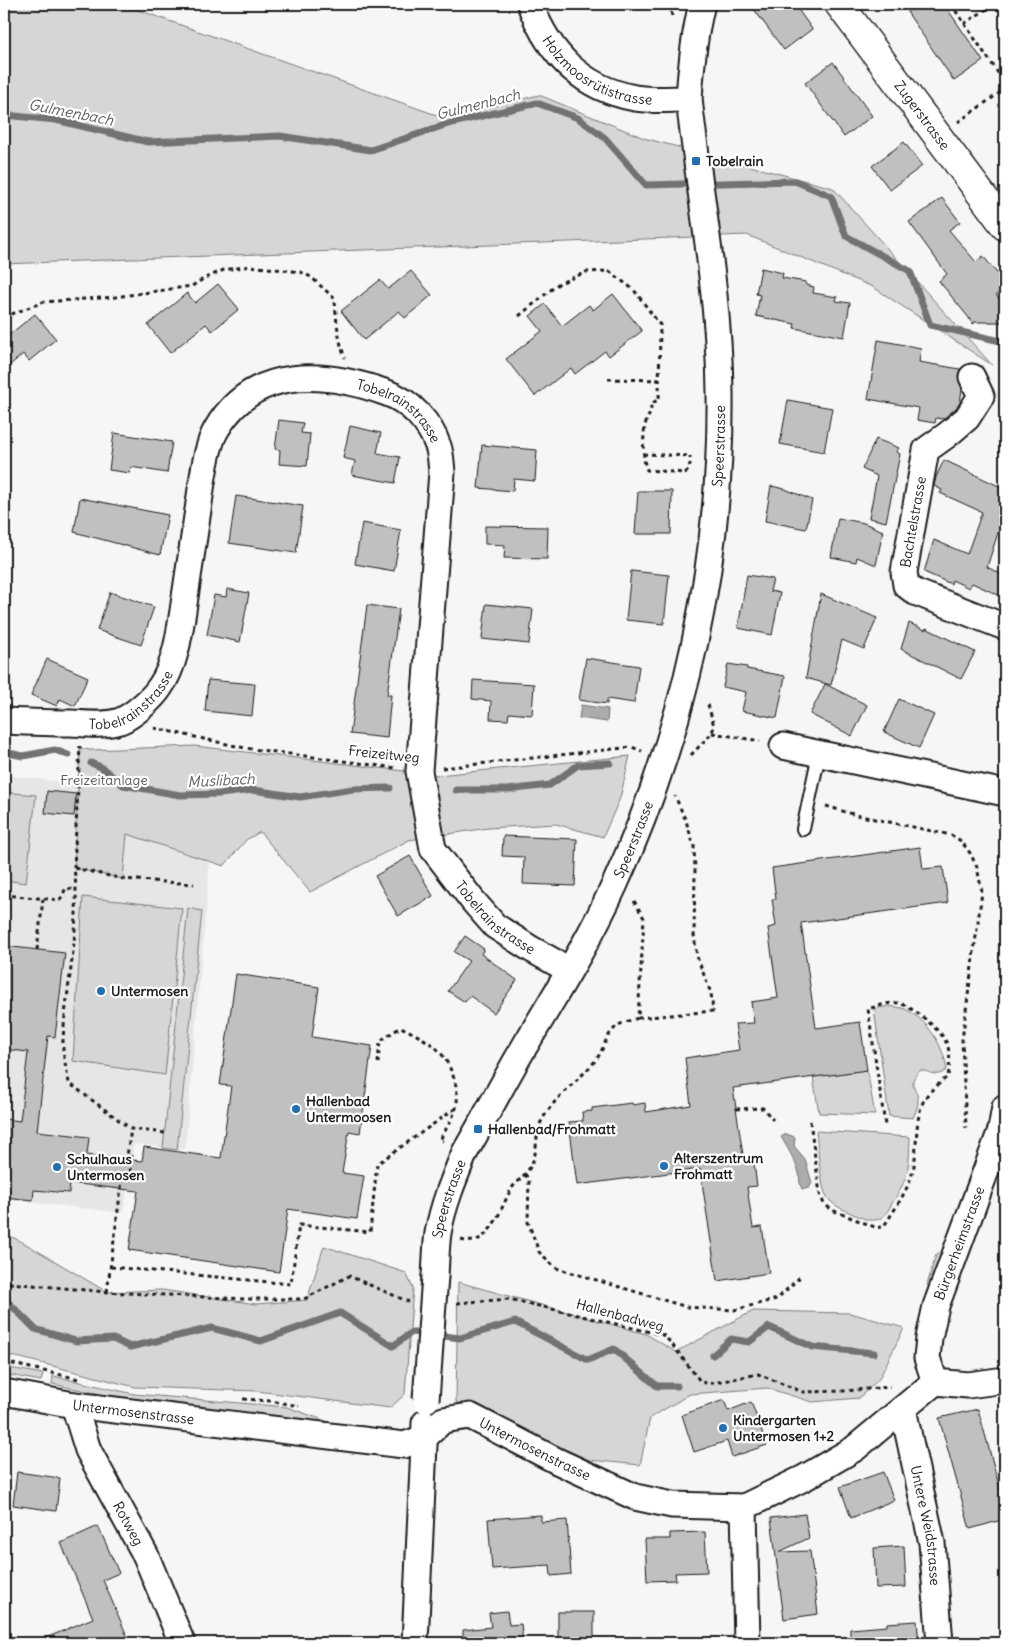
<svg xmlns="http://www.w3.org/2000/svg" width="1009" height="1647" font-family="Delius,sans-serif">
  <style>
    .built { fill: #e6e6e6 }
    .green { fill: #d6d6d6; stroke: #797979 }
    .water { fill: #acacac; stroke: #727272 }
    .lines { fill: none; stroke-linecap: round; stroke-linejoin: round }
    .stream { stroke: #727272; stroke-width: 7 }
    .building { fill: #c0c0c0; stroke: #1c1c1c }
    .service-casing { stroke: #1c1c1c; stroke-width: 16 }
    .minor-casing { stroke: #1c1c1c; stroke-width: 29 }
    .secondary-casing { stroke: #1c1c1c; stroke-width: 31 }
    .path { stroke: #1c1c1c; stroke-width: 3; stroke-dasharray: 4 4; stroke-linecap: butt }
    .service { stroke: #fff; stroke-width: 12 }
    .minor { stroke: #fff; stroke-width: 25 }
    .secondary { stroke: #fff; stroke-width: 28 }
    .minor-bridge-casing { stroke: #1c1c1c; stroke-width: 29; stroke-linecap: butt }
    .minor-bridge { stroke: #fff; stroke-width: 25 }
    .poi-dot { fill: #1f6fb2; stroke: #fff; stroke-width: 2 }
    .labels { text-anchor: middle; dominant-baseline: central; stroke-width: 4.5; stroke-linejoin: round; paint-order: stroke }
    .street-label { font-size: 14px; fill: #1c1c1c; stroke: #fff }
    .poi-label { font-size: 14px; font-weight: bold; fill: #1c1c1c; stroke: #fff; text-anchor: start }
    .park-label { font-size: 14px; fill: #5d5d5d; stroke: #fff }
    .water-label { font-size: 15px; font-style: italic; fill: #5d5d5d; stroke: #fff }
  </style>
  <rect width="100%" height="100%" fill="#f6f6f6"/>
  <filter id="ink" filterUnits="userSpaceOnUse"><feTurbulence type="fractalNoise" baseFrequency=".02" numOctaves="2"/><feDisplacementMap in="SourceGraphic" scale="10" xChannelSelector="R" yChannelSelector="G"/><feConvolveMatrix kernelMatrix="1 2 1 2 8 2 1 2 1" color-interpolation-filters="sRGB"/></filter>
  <g filter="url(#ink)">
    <!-- built -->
    <path class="built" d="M4,775L96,786L212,838L185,1149L134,1144L123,1213L4,1199Z"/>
    <!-- green -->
    <g class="green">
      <path d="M4,4H121L445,118L539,95L644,138L833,188L992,365L873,287L747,235L4,264Z"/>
      <path d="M195,746L438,775L630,756L620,798L603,837L556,824L488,828L409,840L310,892L260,832L246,840L224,866L127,834L123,879L74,868L80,748L90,750Z"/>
      <path d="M4,792L36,795L26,883L4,880Z"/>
      <path d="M83,897L182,908L165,1075L73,1061Z"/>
      <path d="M188,908L202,911L177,1150L163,1148Z"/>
      <path d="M889,1006C894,1007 900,1007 905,1009C928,1020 943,1045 947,1069C939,1078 932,1073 921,1070C905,1083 918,1087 918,1102C918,1107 915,1113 913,1118L889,1116L874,1009Z"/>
      <path d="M867,1070L875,1115L819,1113L813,1077Z"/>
      <path d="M816,1131L910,1137C909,1168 909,1178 891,1205C887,1212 884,1219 875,1220C868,1221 860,1217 853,1214C844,1210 831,1205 826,1195C820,1183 818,1146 816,1131Z"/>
      <path d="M4,1233L26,1244L107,1292L162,1290L256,1304L307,1300L324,1246L406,1273L413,1288L405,1394L390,1408L257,1391L135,1387L21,1358L4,1355Z"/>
      <path d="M938,1253H944L932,1284L928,1286L927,1285L936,1255Z"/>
      <path d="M458,1282L646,1334L676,1352L753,1311L850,1313L904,1328L879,1379L859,1398L812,1402L767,1388L690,1394L650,1418L640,1465L589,1460L456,1402Z"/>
      <path d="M4,1367L43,1374L41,1381L4,1374Z"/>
      <path d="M53,1376L134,1394L287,1407L329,1422L328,1427L145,1403L52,1384Z"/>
    </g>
    <!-- water -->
    <g class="water">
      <path d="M581,705L608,709L607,722L579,718Z"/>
      <path d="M786,1134L795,1137L794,1146L805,1159L812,1183L809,1188L802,1189C799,1183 800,1179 799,1173C795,1160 788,1149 781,1137Z"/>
    </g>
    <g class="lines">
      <!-- stream -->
      <g class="stream">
        <path d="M4,115L56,120L148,142L280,136L371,150L448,124L537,103L578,118L605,138L646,185L795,181L831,196L846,236L910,271L930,325L1005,342"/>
        <path d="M4,752L23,756L55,750L68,755"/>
        <path d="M91,763L101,767L123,785L180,795L220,794L253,790L300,797L353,789L390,788"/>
        <path d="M456,790H507L550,785L578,765L610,763"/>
        <path d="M4,1298L35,1329L76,1341L113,1339L130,1347L212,1328L261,1341L340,1313L393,1346L412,1332L460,1338L515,1322L588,1360L614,1349L657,1386H677"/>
        <path d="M713,1355L731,1339L749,1342L769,1327L812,1347L874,1353"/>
      </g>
    </g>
    <!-- building -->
    <g class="building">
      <path d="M750,4H794L812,29L784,50Z"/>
      <path d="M919,4H944L983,61L954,81L907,12Z"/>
      <path d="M833,62L872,116L844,137L805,83Z"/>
      <path d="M904,142L922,166L890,190L872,166Z"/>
      <path d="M942,198L960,222L949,230L976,262L983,256L1005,283V288L996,295L1005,306V322H974V324L971,322L969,318L939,281L947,274L909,222Z"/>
      <path d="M761,268L783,273L782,278L806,282V285L814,287L813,293L837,297L836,301L850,303L844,337L794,328L795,324L756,316L760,295L756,294Z"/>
      <path d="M411,271L432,295L405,318L399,311L364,340L341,311L380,280L388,289Z"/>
      <path d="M218,284L239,309L212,331L206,324L170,353L148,325L187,293L195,303Z"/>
      <path d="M613,294L642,331L609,356L605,351L575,374L571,368L535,396L506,359L542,331L530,316L545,304L562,326L589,305L593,310Z"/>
      <path d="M35,314L56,339L29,361L23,354L4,370V339Z"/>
      <path d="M878,340L921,348L919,362L960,369L958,376L962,389L960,403L956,408L943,419L936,418L935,423L917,420L919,408L868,399Z"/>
      <path d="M788,400L832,408L824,452L780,444Z"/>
      <path d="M279,420L303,423L301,433L310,434L307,466L279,464L280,450L275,449Z"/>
      <path d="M350,426L381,433L377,453L400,457L395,483L352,475L355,461L343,458Z"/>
      <path d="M114,433L172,442L167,473L131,467L130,473L109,470Z"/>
      <path d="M876,439L899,448L896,452L900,454L886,522L869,518L877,476L862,469Z"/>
      <path d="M482,445L537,450L535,481L514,479L513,491L478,488Z"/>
      <path d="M944,460L1005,489V511L987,567L1005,576V598L972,583L969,588L952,580L951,584L924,572L934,540L967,554L982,512L940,493L942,490L934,486L936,477Z"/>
      <path d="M771,486L785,489L812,500L806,529L765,521Z"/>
      <path d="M638,491H672L671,534H635Z"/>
      <path d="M236,496L303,506L296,553L229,543Z"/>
      <path d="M80,498L168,515L160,555L74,532Z"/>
      <path d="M838,518L864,523L883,531L876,565L857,557L856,562L831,557Z"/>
      <path d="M362,523L401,530L394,571L355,564Z"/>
      <path d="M485,526L548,527L547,559L504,558L505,545L485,544Z"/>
      <path d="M631,571L669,575L664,624L626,620Z"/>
      <path d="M747,575L773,579L770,591L780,593L772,635L738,628Z"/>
      <path d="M227,589L249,593L240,642L207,635L214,595L226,597Z"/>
      <path d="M110,592L154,607L141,645L97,630Z"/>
      <path d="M821,594L877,618L864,649L842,640L831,685L806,678Z"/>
      <path d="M486,604L533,609L529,644L482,639Z"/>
      <path d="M367,605L399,609L387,695H391L387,738L350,734Z"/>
      <path d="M909,623L925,630L926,628L975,652L961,679L901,649Z"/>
      <path d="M586,658L639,666L634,703L607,699V704L579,700Z"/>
      <path d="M47,659L88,677L75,706L60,699L57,706L31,695Z"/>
      <path d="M728,664L747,667V669L785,676L777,718L742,711L746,692L723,687Z"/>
      <path d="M208,680L255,684L252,716L205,711Z"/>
      <path d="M473,680L534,684L532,715L509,713L508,720L490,719L491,701L472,699Z"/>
      <path d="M825,684L867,705L852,736L810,714Z"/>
      <path d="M899,699L934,715L919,748L884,732Z"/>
      <path d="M47,791L76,794L74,816L45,813Z"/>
      <path d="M503,836L577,839L575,886L523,884L524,857L502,856Z"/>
      <path d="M920,847L923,869L943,867L948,903L801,923L816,1028L860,1022L867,1070L733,1088L743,1155L754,1164L757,1186L747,1187L753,1228L762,1227L769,1273L717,1281L700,1169L577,1185L569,1122L583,1121L582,1112L592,1111V1108L632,1103L633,1105L645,1103L646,1112L691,1105L685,1058L739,1050L735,1024L754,1023L751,1002L778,998L768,928L776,926L772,899H776L772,868Z"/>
      <path d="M410,856L433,896L398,916L375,876Z"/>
      <path d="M465,936L484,949L481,954L517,980L494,1013L470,996L465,1002L448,991L469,961L454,952Z"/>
      <path d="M4,946L65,953L55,1037L48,1036L37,1131L89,1137L87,1155L142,1161L144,1147L221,1158L231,1086L220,1085L236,974L319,987L312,1037L372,1046L360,1133L349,1131L342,1173L364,1176L357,1219L288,1209L279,1272L129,1250L138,1191L70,1183L69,1193L34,1190L33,1200L4,1197V1119L20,1121L28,1052L4,1049Z"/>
      <path d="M724,1400L728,1411L751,1402L767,1445L732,1457L727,1441L694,1452L682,1415Z"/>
      <path d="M978,1409L1005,1507V1519L970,1529L939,1418Z"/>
      <path d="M17,1472L60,1478L56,1511L13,1505Z"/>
      <path d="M883,1472L894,1500L851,1518L840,1487Z"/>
      <path d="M805,1514L809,1538L779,1552L810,1551L818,1614L784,1619L771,1518Z"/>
      <path d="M541,1515V1522L567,1520L571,1574L551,1576L550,1565L492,1569L488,1519Z"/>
      <path d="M98,1526L119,1573L103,1580L130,1643H34L93,1618L61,1543Z"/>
      <path d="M705,1532L707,1572L675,1573L676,1580L647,1581L645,1539H670V1533Z"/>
      <path d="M904,1546L906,1587L876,1588L874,1548Z"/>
      <path d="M507,1611L509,1625L521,1624L523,1643H463V1630L491,1627L489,1613Z"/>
      <rect x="558" y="1612" width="36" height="31"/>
      <path d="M917,1621L919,1643H850V1629L887,1626V1623Z"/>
    </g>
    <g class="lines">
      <defs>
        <path id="service" d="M803,829L819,754"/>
        <g id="minor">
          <path id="s1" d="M530,4C549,54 581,88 635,98C653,101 671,99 689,99"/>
          <path d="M972,377L981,396L967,418L947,435L926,450L904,572L906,585L915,592L1005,627"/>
          <path id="s2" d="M4,721C26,722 49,723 72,723C87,724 105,726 120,721C133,716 153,698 160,687C176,665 180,630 184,604C189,570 194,537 199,503C202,483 206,447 216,430C253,365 325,371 387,393C410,401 430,423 438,446C441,454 441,464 442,472L419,771L433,849L473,901L495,926L531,949L569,970"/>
          <path d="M783,746L1005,793"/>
          <path id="s3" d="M435,1276C436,1262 436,1247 438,1233C443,1205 454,1178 465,1152C485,1118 503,1083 523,1049C555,995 589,941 615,884C685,730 722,562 720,392C719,294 700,197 689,99C691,67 694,35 702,4"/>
          <path id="s4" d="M935,1382L927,1358L929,1338L936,1306L1001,1130L1005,1107"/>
          <path id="s5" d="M4,1392L74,1405L404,1445L424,1438L443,1420L470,1416L557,1461L635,1497L672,1505L744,1507L804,1478L854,1449L935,1382L968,1385L1005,1380"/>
          <path id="s6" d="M74,1405L88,1450L146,1556L182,1643"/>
          <path id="s7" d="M903,1409L932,1543L940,1643"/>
          <path d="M744,1507L747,1643"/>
          <path d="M415,1643L425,1423"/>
        </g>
        <g id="secondary">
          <path id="s8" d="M839,4L1005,226"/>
        </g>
      </defs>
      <!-- service casing -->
      <use href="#service" class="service-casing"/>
      <!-- minor casing -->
      <use href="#minor" class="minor-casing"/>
      <!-- secondary casing -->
      <use href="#secondary" class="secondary-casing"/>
      <!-- path -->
      <g class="path">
        <path d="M671,4L672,20"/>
        <path d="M951,4L1005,83"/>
        <path d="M964,24L994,4"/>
        <path d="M958,122L1005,89"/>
        <path d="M519,316L558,284L586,272L609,271L634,290L660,325L659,399L651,404C651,416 649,413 646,422C643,431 642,463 647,470L685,473C691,469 690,463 690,456"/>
        <path d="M4,317L43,302L115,297L192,286L205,278L224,270L250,266L301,272L311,277L335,299C336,319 338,339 345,358"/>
        <path d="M608,379L660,380"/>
        <path d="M643,454L690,456"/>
        <path d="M154,728L245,748L396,768"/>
        <path d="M712,733L760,741"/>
        <path d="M691,755L712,733L714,726L707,701"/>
        <path d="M4,756L11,746"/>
        <path d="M442,768L632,747L642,751"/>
        <path d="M826,806L856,815L951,835L961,841L970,853L977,867L982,892L962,1040L966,1128"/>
        <path d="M74,868L80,746"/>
        <path d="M4,895L60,900L66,888L77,890"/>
        <path d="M37,950L43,899"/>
        <path d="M638,1018L713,1011L711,993L697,957L694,935L695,872L694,846L686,821L675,796"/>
        <path d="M378,1063L380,1041L401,1027C413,1033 425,1039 435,1047C450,1060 461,1090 456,1108C453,1119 445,1130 440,1140L443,1141"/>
        <path d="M736,1109L763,1108L773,1120"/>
        <path d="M810,1121L820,1194L824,1204L832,1210L877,1228L884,1226C893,1212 904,1196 910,1180C920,1155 912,1125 924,1100C929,1090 940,1084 948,1076C950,1065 951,1052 946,1042C942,1031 910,1005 899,1003C889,1002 878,1006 868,1009L885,1125"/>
        <path d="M165,1133L131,1129L69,1083C67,1070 62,1055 63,1041C66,983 82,926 74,868L123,879L194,884"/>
        <path d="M525,1174L529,1180L528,1222L539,1252L556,1268L687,1307L734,1310L777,1299L801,1276"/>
        <path d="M461,1240C491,1249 500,1207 512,1188C518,1180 527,1174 531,1165C538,1153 535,1136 540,1124C552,1098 577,1083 595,1061C603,1052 605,1037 614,1029C620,1022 630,1021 638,1018L644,918L634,901"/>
        <path d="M111,1267L291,1284L299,1225L370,1232L377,1164L456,1108"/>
        <path d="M4,1276L10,1283L107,1292L245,1299H304L349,1276L409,1302"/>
        <path d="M107,1292L123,1173H130L133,1157L127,1156L131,1129"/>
        <path d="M457,1303L509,1299L663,1335L671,1343L700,1381L708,1384L758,1374L803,1392L844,1391L890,1387"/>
        <path d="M4,1362L79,1379"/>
        <path d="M243,1399L271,1401L299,1406"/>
      </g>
      <!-- service -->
      <use href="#service" class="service"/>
      <!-- minor -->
      <use href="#minor" class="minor"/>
      <!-- secondary -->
      <use href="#secondary" class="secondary"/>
      <defs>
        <path id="minor-bridge" d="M426,1400L435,1276"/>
      </defs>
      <!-- minor-bridge casing -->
      <use href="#minor-bridge" class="minor-bridge-casing"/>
      <!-- minor-bridge -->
      <use href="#minor-bridge" class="minor-bridge"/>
    </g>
  </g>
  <!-- markers -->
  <g class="poi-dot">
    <rect x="691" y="156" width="10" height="10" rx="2.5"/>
    <circle cx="101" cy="991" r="5"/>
    <circle cx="296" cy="1109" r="5"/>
    <rect x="473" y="1124" width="10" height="10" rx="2.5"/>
    <circle cx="664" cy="1166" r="5"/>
    <circle cx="57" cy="1167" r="5"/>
    <circle cx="723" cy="1428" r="5"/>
  </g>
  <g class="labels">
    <!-- street labels -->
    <g class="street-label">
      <text stroke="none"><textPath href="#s1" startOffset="101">Holzmoosrütistrasse</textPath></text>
      <text stroke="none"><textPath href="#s8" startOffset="139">Zugerstrasse</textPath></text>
      <text stroke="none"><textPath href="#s2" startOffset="646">Tobelrainstrasse</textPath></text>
      <text stroke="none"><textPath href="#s3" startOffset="889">Speerstrasse</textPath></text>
      <text transform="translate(913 522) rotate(-80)">Bachtelstrasse</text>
      <text stroke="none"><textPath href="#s2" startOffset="136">Tobelrainstrasse</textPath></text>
      <text transform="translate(384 754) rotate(6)">Freizeitweg</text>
      <text stroke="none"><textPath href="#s3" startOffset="484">Speerstrasse</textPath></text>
      <text stroke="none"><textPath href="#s2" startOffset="1201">Tobelrainstrasse</textPath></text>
      <text stroke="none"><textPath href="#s3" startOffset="79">Speerstrasse</textPath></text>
      <text stroke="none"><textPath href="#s4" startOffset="145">Bürgerheimstrasse</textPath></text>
      <text transform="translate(620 1315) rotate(15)">Hallenbadweg</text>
      <text stroke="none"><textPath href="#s5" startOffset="131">Untermosenstrasse</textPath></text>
      <text stroke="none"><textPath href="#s5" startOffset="551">Untermosenstrasse</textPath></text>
      <text stroke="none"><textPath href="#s6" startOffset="131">Rotweg</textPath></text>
      <text stroke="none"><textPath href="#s7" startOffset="119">Untere Weidstrasse</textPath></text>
    </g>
    <!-- poi labels -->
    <g class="poi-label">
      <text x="706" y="161">Tobelrain</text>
      <text x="111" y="991">Untermosen</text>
      <text x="306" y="1101">Hallenbad<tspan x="306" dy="16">Untermoosen</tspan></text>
      <text x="488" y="1129">Hallenbad/Frohmatt</text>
      <text x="674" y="1158">Alterszentrum<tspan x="674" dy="16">Frohmatt</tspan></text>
      <text x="67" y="1159">Schulhaus<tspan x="67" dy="16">Untermosen</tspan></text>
      <text x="733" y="1420">Kindergarten<tspan x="733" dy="16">Untermosen 1+2</tspan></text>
    </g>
    <!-- park labels -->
    <g class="park-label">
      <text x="104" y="780">Freizeitanlage</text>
    </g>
    <!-- water labels -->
    <g class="water-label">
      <text transform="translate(478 104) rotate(-14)">Gulmenbach</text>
      <text transform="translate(71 112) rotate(11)">Gulmenbach</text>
      <text transform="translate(221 780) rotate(-3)">Muslibach</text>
    </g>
  </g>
  <!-- margin -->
  <rect width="1009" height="1647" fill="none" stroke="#fff" stroke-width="20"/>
  <rect x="10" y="10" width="989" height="1627" fill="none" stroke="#1c1c1c" stroke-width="2" filter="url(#ink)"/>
</svg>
